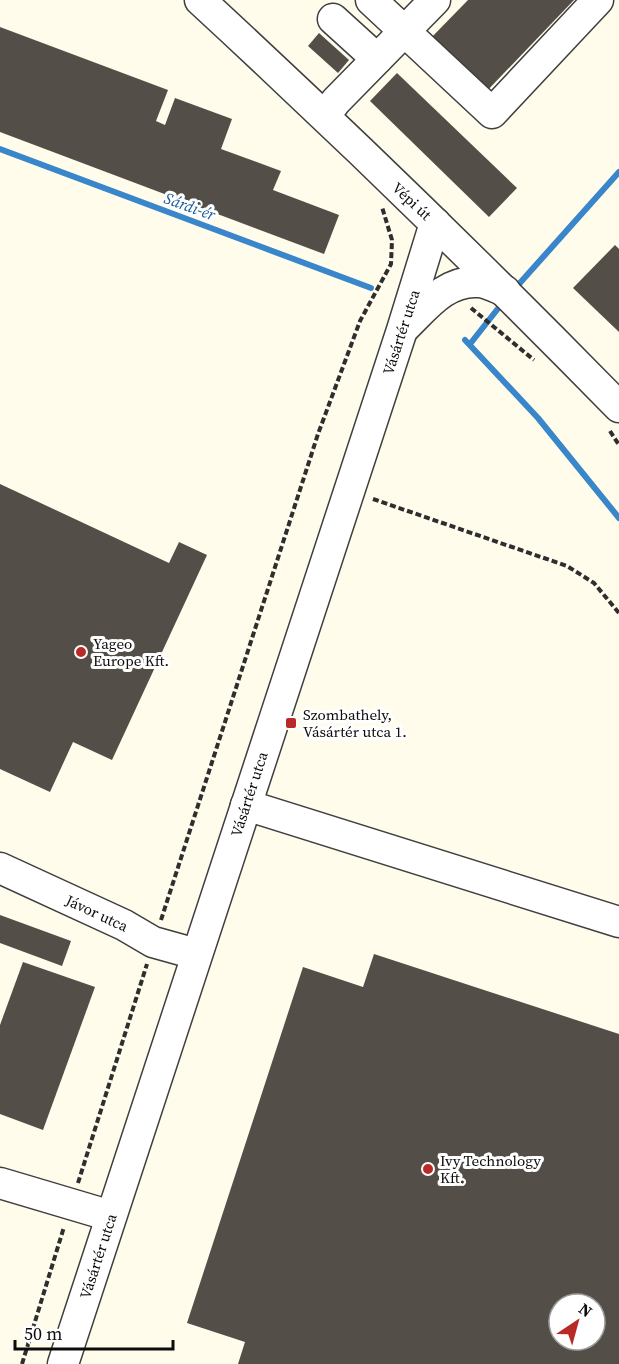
<svg xmlns="http://www.w3.org/2000/svg" width="619" height="1364" font-family="'Source Serif 4',serif">
  <style>
    .lines { fill: none; stroke-linecap: round; stroke-linejoin: round }
    .stream { stroke: #3986ca; stroke-width: 6 }
    .building { fill: #544e48; fill-rule: evenodd }
    .minor-casing { stroke: #3f3f3f; stroke-width: 33 }
    .path { stroke: #2e2e2e; stroke-width: 4; stroke-dasharray: 6 3; stroke-linecap: butt }
    .minor { stroke: #fff; stroke-width: 30 }
    .poi-dot { fill: #b92a27; stroke: #fff; stroke-width: 2 }
    .labels { text-anchor: middle; dominant-baseline: central; stroke-width: 6; stroke-linejoin: round; paint-order: stroke }
    .street-label { font-size: 15px; fill: #0c0c0c; stroke: #fff }
    .poi-label { font-size: 15px; fill: #0c0c0c; stroke: #fff; text-anchor: start }
    .water-label { font-size: 16px; font-style: italic; fill: #18589a; stroke: #fff }
  </style>
  <rect width="100%" height="100%" fill="#fffceb"/>
  <g class="lines">
    <!-- stream -->
    <g class="stream">
      <path d="M0,149L371,288"/>
      <path d="M519,284L619,172"/>
      <path d="M465,340L538,418L619,518"/>
      <path d="M470,344L500,306"/>
    </g>
  </g>
  <!-- building -->
  <g class="building">
    <path d="M468,0H574L484,94L428,41Z"/>
    <path d="M0,27L168,90L156,121L165,125L175,98L232,119L221,149L281,171L273,190L339,215L324,254L0,132Z"/>
    <path d="M319,33L349,60L338,73L308,46Z"/>
    <path d="M397,73L517,188L489,217L370,101Z"/>
    <path d="M615,245L619,249V332L573,288Z"/>
    <path d="M0,484L169,563L179,542L207,555L112,760L73,742L50,792L0,769Z"/>
    <path d="M0,915L71,941L62,966L0,943Z"/>
    <path d="M374,954L619,1034V1364H238L245,1342L187,1323L303,967L363,987ZM559,1304H595V1340H559Z"/>
    <path d="M23,962L95,987L43,1130L0,1114V1025Z"/>
  </g>
  <g class="lines">
    <defs>
      <g id="minor">
        <path d="M200,0C343,132 483,268 619,407"/>
        <path d="M371,0L492,113L598,0"/>
        <path d="M333,19L377,59"/>
        <path d="M325,115L336,101L435,0"/>
        <path d="M404,328C425,308 445,280 478,282C486,282 497,288 505,291"/>
        <path d="M246,805L619,922"/>
        <path d="M0,868L124,925L153,942L196,954"/>
        <path d="M0,1183L111,1216"/>
        <path d="M63,1364L402,330L435,223"/>
      </g>
    </defs>
    <!-- minor casing -->
    <use href="#minor" class="minor-casing"/>
    <!-- path -->
    <g class="path">
      <path d="M471,308L534,360"/>
      <path d="M610,431L619,445"/>
      <path d="M373,499L567,566L594,583L619,613"/>
      <path d="M161,920L318,434L360,321L391,264L392,240L382,207"/>
      <path d="M78,1183L147,964"/>
      <path d="M22,1364L64,1227"/>
    </g>
    <!-- minor -->
    <use href="#minor" class="minor"/>
  </g>
  <!-- markers -->
  <g class="poi-dot">
    <circle cx="81" cy="652" r="6"/>
    <rect x="285" y="717" width="12" height="12" rx="3"/>
    <circle cx="428" cy="1169" r="6"/>
  </g>
  <g class="labels">
    <!-- street labels -->
    <g class="street-label">
      <text transform="translate(412 201) rotate(43)">Vépi út</text>
      <text transform="translate(401 332) rotate(-72)">Vásártér utca</text>
      <text transform="translate(249 794) rotate(-72)">Vásártér utca</text>
      <text transform="translate(97 913) rotate(25)">Jávor utca</text>
      <text transform="translate(98 1256) rotate(-72)">Vásártér utca</text>
    </g>
    <!-- poi labels -->
    <g class="poi-label">
      <text x="93" y="643">Yageo<tspan x="93" dy="17">Europe Kft.</tspan></text>
      <text x="303" y="714">Szombathely,<tspan x="303" dy="17">Vásártér utca 1.</tspan></text>
      <text x="440" y="1160">Ivy Technology<tspan x="440" dy="17">Kft.</tspan></text>
    </g>
    <!-- water labels -->
    <g class="water-label">
      <text transform="translate(190 206) rotate(20)">Sárdi-ér</text>
    </g>
  </g>
  <!-- north arrow -->
  <g transform="translate(577 1322) rotate(36)"><circle r="28" fill="#ffffff" stroke="#9e9e9e" stroke-width="1.5"/>
  <path d="M0-4.5L10 22L0 15L-10 22Z" fill="#b92a27"/>
  <text y="-9" font-size="16" font-weight="bold" text-anchor="middle" fill="#0c0c0c">N</text>
  </g>
  <!-- scale -->
  <path d="M15 1340v9h158v-9" fill="none" stroke="#0c0c0c" stroke-width="3"/>
  <text x="24" y="1340" font-size="18" fill="#0c0c0c" stroke="#ffffff" stroke-width="4.5" paint-order="stroke">50 m</text>
</svg>
